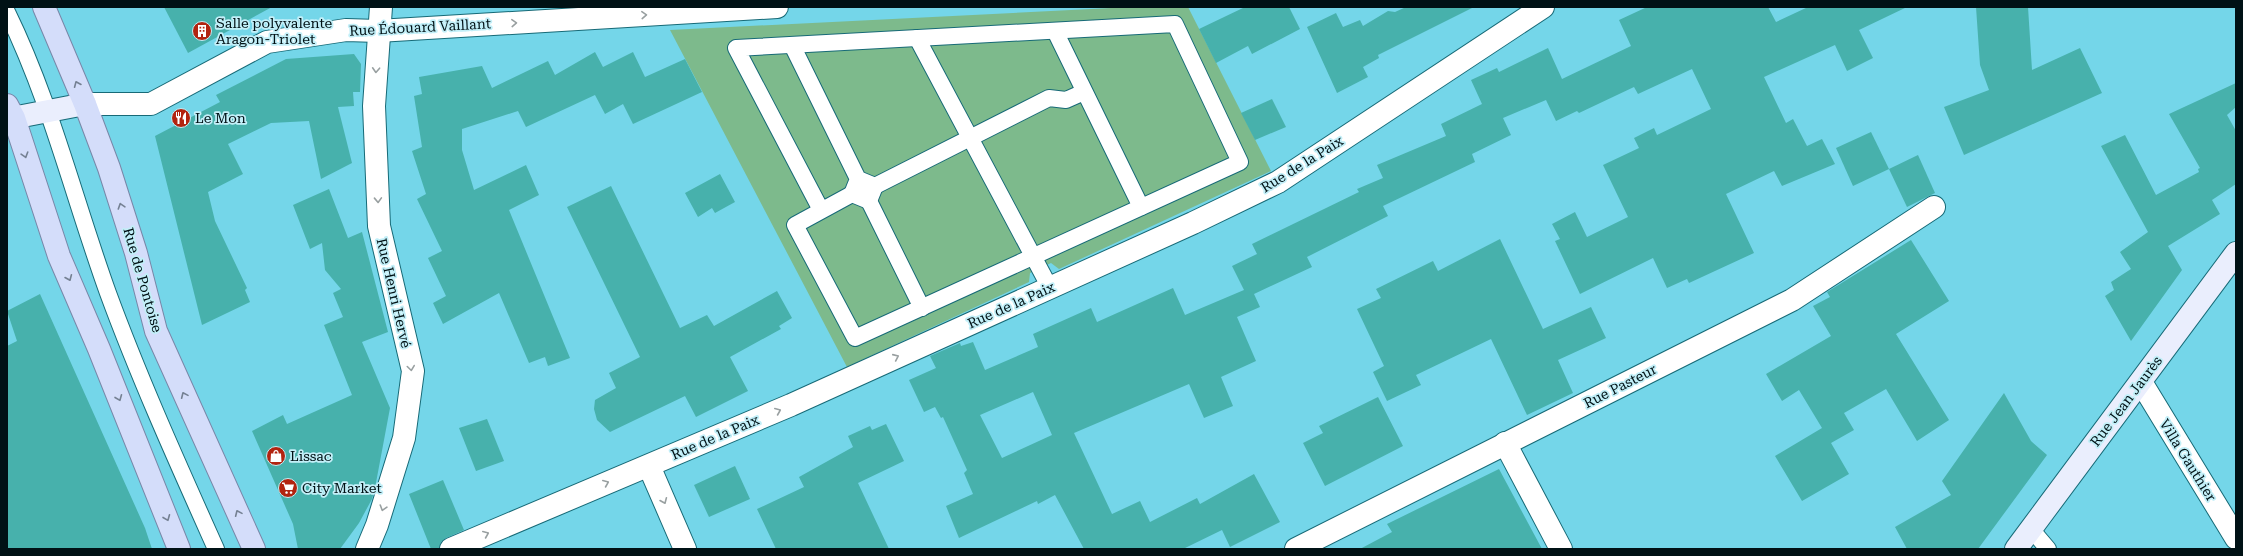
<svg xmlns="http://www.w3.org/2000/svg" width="2243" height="556" font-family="'Roboto Serif',serif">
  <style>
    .green { fill: #7dba8c }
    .building { fill: #47b1ac; fill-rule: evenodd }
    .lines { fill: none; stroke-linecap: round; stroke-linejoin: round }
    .lane-casing { stroke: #176a77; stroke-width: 18 }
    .street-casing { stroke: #176a77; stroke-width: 24 }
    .secondary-casing { stroke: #176a77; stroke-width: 24 }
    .primary-casing { stroke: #7887a8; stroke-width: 24 }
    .lane { stroke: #fff; stroke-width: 16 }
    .street { stroke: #fff; stroke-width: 22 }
    .secondary { stroke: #eaeefd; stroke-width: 22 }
    .primary { stroke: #d4ddfa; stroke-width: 22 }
    .oneway { stroke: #99a0a1 }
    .oneway2 { stroke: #758193 }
    .labels { text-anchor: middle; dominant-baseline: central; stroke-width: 3.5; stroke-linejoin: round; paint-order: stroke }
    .poi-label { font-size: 14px; fill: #001115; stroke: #c2eff8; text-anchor: start }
    .street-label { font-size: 14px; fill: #001115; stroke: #c2eff8 }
  </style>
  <rect width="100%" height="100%" fill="#74d6e9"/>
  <!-- green -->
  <path class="green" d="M1131,7H1188L1271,171L1059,269L1051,263L1030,273L1029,282L847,367L670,30Z"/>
  <!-- building -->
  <g class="building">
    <path d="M164,7H272L188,53Z"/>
    <path d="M1245,7H1289L1300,29L1252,54L1248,46L1216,63L1199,29Z"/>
    <path d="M1406,7H1474L1378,55L1379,58L1363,67L1368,77L1337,93L1307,27L1336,13L1343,27L1360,20L1363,26L1388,11L1395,12Z"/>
    <path d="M1647,7H1768L1776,22L1808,7H1907L1859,30L1873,58L1847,71L1835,45L1764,77L1786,123L1793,119L1807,146L1822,139L1835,164L1782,186L1774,171L1726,194L1754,253L1689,283L1687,279L1667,288L1653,258L1580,294L1555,241L1560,239L1552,224L1575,212L1587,237L1628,217L1603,165L1639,148L1634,138L1654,128L1657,135L1711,109L1692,69L1638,94L1634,87L1579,113L1577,111L1556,121L1546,100L1503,118L1511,135L1472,154L1475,162L1383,206L1388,216L1307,257L1312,267L1254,294L1260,307L1237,317L1256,361L1221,377L1233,406L1204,418L1189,384L1074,433L1112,514L1140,501L1150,522L1197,498L1200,504L1254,474L1280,522L1230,547L1222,530L1183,549H1084L1055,495L1038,504L1037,501L959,538L946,506L973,494L964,473L967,470L943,417L941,418L935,407L924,412L909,380L936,368L930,356L960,343L961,346L973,342L985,370L1038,347L1033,334L1091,308L1097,322L1173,288L1185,315L1244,290L1232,266L1257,254L1252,244L1359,192L1357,189L1383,178L1377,165L1446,136L1441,124L1482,104L1471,80L1497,68L1499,72L1548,48L1562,79L1631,46L1619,20ZM1033,392L1052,435L1002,458L980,415Z"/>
    <path d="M1976,7H2028L2032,70L2080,48L2102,93L1964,155L1944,107L1989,90L1980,65Z"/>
    <path d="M595,52L603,67L633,52L645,77L685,59L702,92L633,124L623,104L605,114L595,95L526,127L518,111L462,129V150L474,190L526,165L539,195L509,210L570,358L548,366L545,357L529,363L499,293L443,324L433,303L446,296L428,258L442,251L417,199L426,194L412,151L422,147L414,96L422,94L419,77L482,66L492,88L548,61L555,75Z"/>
    <path d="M354,54L361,64L360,92H353L354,106L338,107L352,163L321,179L309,121L271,123L228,144L243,174L208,192L215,221L247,288L245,290L250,302L202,325L155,136L220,102L216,95L286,59Z"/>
    <path d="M2236,83V107L2227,115L2236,131V184L2212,200L2220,214L2168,246L2182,270L2131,341L2105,296L2114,290L2111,282L2131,269L2120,252L2148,232L2101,146L2125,135L2156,195L2199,172L2198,169L2200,168L2169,114Z"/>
    <path d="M1272,99L1286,127L1255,140L1241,113Z"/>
    <path d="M1871,132L1889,169L1853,186L1836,148Z"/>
    <path d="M1918,155L1935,193L1907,207L1889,169Z"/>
    <path d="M720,174L735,202L715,213L712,208L698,217L685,193Z"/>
    <path d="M611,186L680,328L707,315L714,326L777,291L792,318L779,326L781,329L730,357L748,391L696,417L685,396L610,432L597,420L594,409L595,400L616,388L609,373L640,357L567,207Z"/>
    <path d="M329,189L348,238L362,232L388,332L362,342L390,408L375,488L372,499L359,523L340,549H298L293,524L252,431L283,415L287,424L352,395L324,325L343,317L333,293L341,289L325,270L322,243L310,249L293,205Z"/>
    <path d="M1500,239L1543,329L1591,307L1606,338L1558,360L1573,393L1527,415L1491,339L1416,375L1421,385L1387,401L1373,372L1384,366L1357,309L1381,298L1376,289L1433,261L1438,271Z"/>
    <path d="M1911,240L1949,301L1896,334L1949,420L1917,441L1886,389L1844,413L1854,430L1831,443L1849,474L1802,501L1775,456L1822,428L1799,390L1782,401L1766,374L1831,336L1813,306L1830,297L1827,292Z"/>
    <path d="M40,294L145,528L152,549H7V346L17,341L7,311Z"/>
    <path d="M2004,393L2031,441L2047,455L1978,549H1907L1895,527L1951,495L1942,481Z"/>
    <path d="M1378,397L1403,446L1325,486L1303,443L1323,433L1319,426Z"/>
    <path d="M487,419L504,461L476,471L459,428Z"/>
    <path d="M886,424L904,461L858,483L889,549H776L757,509L804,487L799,477L853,447L848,436L870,426L872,430Z"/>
    <path d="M735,466L750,499L709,517L694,485Z"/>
    <path d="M1499,469L1542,549H1360L1392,532L1387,524Z"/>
    <path d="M443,480L464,530L446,538L441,542L439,549H431L409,494Z"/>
  </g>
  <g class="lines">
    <defs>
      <g id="lane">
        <path d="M7,12C51,102 74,199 108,293C140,380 178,464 216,549"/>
        <path d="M1055,31L1141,207"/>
        <path d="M917,38L1050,288"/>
        <path d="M792,45L858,179L875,186L869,201L852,194L858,179"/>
        <path d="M875,186L1049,98L1066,100L1084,92"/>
        <path d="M869,201L922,308"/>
        <path d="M821,210L736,48L1175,24L1240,162L855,338L795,225L852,194"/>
        <path d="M2031,529L2048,549"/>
      </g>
      <g id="street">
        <path d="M85,104H151L267,42L346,30L378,31L777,7"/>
        <path d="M2141,382L2236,538"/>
        <path d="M1505,443L1561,549"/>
        <path d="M649,466L685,549"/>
        <path d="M367,549L377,525L404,438L413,371L379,226L374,106L381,7"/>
        <path d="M451,549L791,405L1193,223L1278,182L1543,7"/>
        <path d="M1296,549L1792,300L1934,207"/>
      </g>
      <g id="secondary">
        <path d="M7,119L85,104"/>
        <path d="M2016,549L2236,253"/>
      </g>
      <g id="primary">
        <path d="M44,7L85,104L109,168L136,253L156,331L254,549"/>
        <path d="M7,105L14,118L59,256L99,349L179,549"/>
      </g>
    </defs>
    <!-- lane casing -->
    <use href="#lane" class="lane-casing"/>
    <!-- street casing -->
    <use href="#street" class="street-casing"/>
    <!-- secondary casing -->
    <use href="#secondary" class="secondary-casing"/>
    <!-- primary casing -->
    <use href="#primary" class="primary-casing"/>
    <!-- lane -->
    <use href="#lane" class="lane"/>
    <!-- street -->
    <use href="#street" class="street"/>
    <!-- secondary -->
    <use href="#secondary" class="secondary"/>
    <!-- primary -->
    <use href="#primary" class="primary"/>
  </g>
  <!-- one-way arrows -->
  <defs><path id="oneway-chevron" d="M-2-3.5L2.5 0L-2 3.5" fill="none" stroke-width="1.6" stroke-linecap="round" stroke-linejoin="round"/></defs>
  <g class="oneway">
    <use href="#oneway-chevron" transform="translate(644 15) rotate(-3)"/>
    <use href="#oneway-chevron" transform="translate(514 23) rotate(-3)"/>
    <use href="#oneway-chevron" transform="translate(376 70) rotate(93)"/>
    <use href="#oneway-chevron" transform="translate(378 200) rotate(88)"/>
    <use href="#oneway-chevron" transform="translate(896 357) rotate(-24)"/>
    <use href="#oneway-chevron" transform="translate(411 368) rotate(82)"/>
    <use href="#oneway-chevron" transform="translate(778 411) rotate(-23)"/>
    <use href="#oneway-chevron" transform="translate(606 483) rotate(-23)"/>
    <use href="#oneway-chevron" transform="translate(664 501) rotate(67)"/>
    <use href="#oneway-chevron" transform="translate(383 508) rotate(107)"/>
    <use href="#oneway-chevron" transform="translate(486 534) rotate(-23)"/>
  </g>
  <g class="oneway2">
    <use href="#oneway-chevron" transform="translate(77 84) rotate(-113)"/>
    <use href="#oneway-chevron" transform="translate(25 155) rotate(73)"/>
    <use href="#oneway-chevron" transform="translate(121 206) rotate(-108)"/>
    <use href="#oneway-chevron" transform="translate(69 278) rotate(67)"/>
    <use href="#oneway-chevron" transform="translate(184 395) rotate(-114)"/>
    <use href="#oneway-chevron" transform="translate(119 398) rotate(68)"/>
    <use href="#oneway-chevron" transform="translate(238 513) rotate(-114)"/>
    <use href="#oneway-chevron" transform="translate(167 518) rotate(68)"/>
  </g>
  <!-- icons -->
  <defs>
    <symbol id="building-disc" viewBox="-11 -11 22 22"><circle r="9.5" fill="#b22410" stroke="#c2eff8"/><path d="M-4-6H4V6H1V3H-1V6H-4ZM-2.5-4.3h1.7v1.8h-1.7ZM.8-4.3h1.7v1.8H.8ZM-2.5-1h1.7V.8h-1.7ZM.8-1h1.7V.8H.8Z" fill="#fff"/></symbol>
    <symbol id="restaurant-disc" viewBox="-11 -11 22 22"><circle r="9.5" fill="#b22410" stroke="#c2eff8"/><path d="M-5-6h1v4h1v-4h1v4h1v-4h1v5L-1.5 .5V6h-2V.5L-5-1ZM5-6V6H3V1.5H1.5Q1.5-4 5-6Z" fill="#fff"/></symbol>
    <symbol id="shop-disc" viewBox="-11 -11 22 22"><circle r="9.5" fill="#b22410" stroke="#c2eff8"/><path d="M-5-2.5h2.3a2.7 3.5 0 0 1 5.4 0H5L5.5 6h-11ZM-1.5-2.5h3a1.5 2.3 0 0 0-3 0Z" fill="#fff"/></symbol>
    <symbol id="supermarket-disc" viewBox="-11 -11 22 22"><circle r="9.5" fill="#b22410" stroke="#c2eff8"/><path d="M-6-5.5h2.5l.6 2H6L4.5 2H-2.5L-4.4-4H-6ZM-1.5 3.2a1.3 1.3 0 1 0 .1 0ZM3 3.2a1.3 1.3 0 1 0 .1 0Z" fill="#fff"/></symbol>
  </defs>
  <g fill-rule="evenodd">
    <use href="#building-disc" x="191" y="20" width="22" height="22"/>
    <use href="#restaurant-disc" x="170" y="107" width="22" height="22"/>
    <use href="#shop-disc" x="265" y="445" width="22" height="22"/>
    <use href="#supermarket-disc" x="277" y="477" width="22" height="22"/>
  </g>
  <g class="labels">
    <!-- poi labels -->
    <g class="poi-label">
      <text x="216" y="23">Salle polyvalente<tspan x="216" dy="16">Aragon-Triolet</tspan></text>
      <text x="195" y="118">Le Mon</text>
      <text x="290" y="456">Lissac</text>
      <text x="302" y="488">City Market</text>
    </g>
    <!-- street labels -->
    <g class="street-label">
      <text transform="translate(420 27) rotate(-3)">Rue Édouard Vaillant</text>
      <text transform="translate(1302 164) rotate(-32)">Rue de la Paix</text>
      <text transform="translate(143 280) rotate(74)">Rue de Pontoise</text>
      <text transform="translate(394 293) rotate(77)">Rue Henri Hervé</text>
      <text transform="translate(1011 305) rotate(-24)">Rue de la Paix</text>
      <text transform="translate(1620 386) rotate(-27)">Rue Pasteur</text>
      <text transform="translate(2126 401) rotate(-53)">Rue Jean Jaurès</text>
      <text transform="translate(715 437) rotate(-23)">Rue de la Paix</text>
      <text transform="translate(2188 460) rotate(58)">Villa Gauthier</text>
    </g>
  </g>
  <!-- border -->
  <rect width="2243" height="556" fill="none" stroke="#001115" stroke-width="16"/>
</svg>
